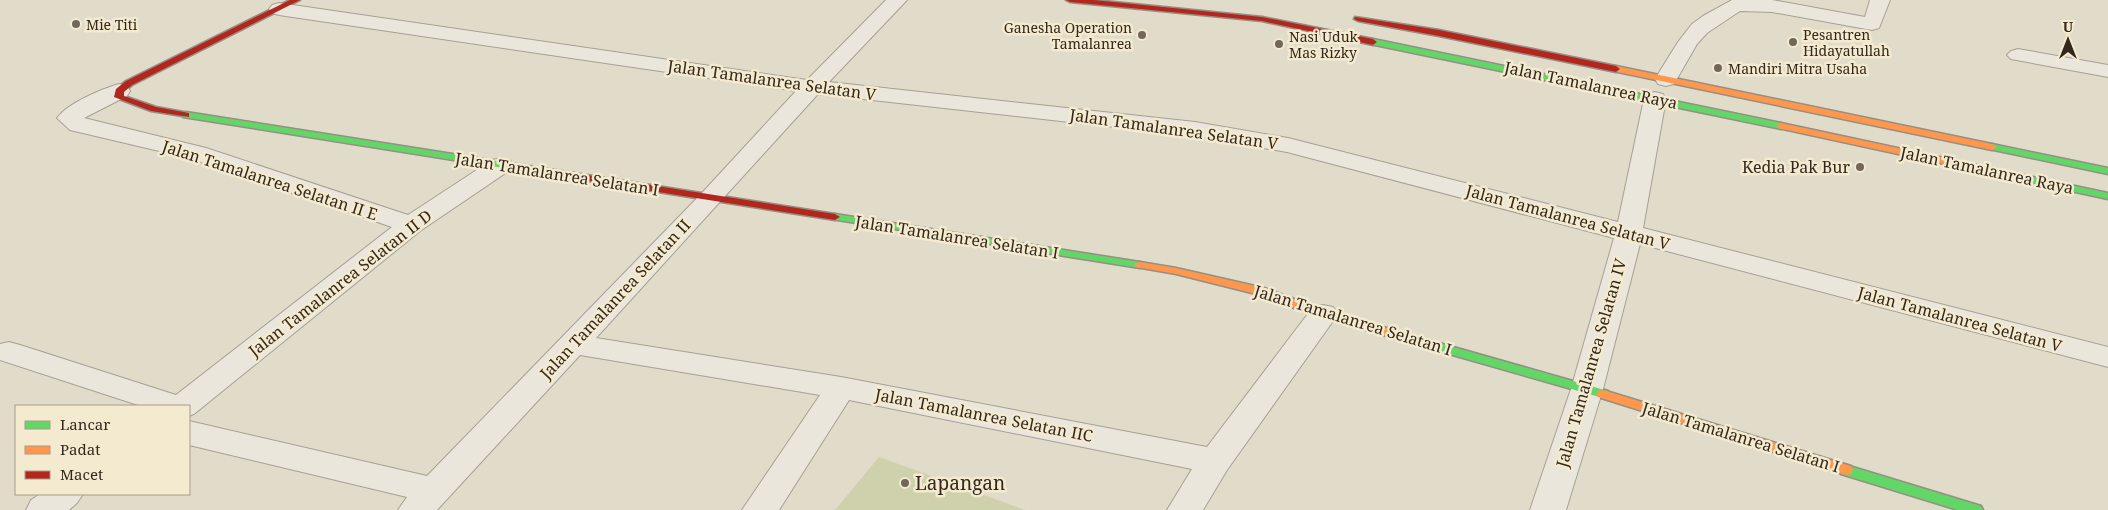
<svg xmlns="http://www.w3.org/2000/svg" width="2108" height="510" font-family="'Noto Serif',serif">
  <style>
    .green { fill: #cfd1ad }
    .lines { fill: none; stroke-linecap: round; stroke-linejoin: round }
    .street-casing { stroke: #a6a094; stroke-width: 2 }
    .fast-casing { stroke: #968f83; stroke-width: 3 }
    .slow-casing { stroke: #968f83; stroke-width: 3 }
    .jam-casing { stroke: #968f83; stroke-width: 3 }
    .street { fill: #eae6dc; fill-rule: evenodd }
    .fast { fill: #63d668; fill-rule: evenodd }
    .slow { fill: #ff974d; fill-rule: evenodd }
    .jam { fill: #b3261e; fill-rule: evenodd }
    .poi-dot { fill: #71675a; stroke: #f3eacf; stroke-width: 2 }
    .labels { text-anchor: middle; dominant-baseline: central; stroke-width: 5; stroke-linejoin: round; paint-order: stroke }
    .far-poi-label { font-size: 14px; fill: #34281d; stroke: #f3eacf; text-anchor: start }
    .street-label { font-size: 16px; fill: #34281d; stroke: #f3eacf }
    .poi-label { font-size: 16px; fill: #34281d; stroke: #f3eacf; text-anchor: end }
    .near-poi-label { font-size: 19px; fill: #34281d; stroke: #f3eacf; text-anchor: start }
  </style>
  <rect width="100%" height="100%" fill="#e1dbca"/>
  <!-- green -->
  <path class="green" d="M879,457L1025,510H835Z"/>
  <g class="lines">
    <defs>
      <g id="street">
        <path d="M886,0H907L829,82L1195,122L1288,138L1618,222L1644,99L1647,94L1655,92L1663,94L1666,99L1643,228L2108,347V367L1640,244L1603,389L1566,510H1530L1571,389L1614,238L1287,152L1195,136L818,94L596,338L841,377L1207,447L1313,307L1323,305L1333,307L1338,314L1227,470L1203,510H1167L1192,469L849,400L779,510H742L820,395L580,355L437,510H398L407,497L189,445V421L427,476L701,194L796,91L279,15L272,13L269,9L272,5L279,3L807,80Z"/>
        <path d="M1732,0H1772L1865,17L1870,0H1890L1879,28L1872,30L1772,12L1740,11L1707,33L1697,44L1674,84L1666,86L1658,84L1655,79L1678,42L1692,24L1703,16Z"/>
        <path d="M2018,49L2108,65V77L2011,59L2007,55L2011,51Z"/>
        <path d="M119,84L127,86L130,91L127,96L84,118L206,148L408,215L492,160L501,158L510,160L513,165L510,170L420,231L194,414L189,416V406H141L0,360V344L9,342L20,345L176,395L392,227L189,158L70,130L57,118C68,103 102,89 119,84Z"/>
        <path d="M40,494H83L77,503L69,510H26L31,500Z"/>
      </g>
      <g id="fast">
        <path d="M1373,39L1781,123L1786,126L1781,129L1370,44L1369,42Z"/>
        <path d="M186,112L561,171L566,174L561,177L183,117L181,115Z"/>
        <path d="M1992,144L2108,168V174L1989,149L1987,147L1989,145Z"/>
        <path d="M1972,164L2108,193V199L1968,169L1967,167L1968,165Z"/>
        <path d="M835,214L1140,262L1146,265L1140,268L831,219L830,217L831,215Z"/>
        <path d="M1397,331L1608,391L1610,394L1608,397L1603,398L1393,338L1391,335Z"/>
        <path d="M1846,465L1981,506L1983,510H1958L1841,474L1839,470L1841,466Z"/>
      </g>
      <g id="slow">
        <path d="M1616,66L1992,144L1997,147L1992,150L1613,71L1612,69Z"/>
        <path d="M1781,123L1972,164L1977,167L1972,170L1778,128V124Z"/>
        <path d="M1140,262L1176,268L1264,288L1327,311L1401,332L1403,335L1397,339L1319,317L1256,294L1176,274L1136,267L1134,265L1136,263Z"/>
        <path d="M1603,390L1851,466L1853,470L1851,474L1846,475L1598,397L1596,394L1598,391Z"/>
      </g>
      <g id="jam">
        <path d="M290,0H300L132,85L124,92V96L156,107L189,113V117L151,111L114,97L116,89L126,81Z"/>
        <path d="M1066,0H1094L1262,17L1373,39L1377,42L1373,45L1262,21L1070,2Z"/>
        <path d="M1355,17L1439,30L1616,66L1620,69L1616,72L1439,36L1358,21L1354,19Z"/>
        <path d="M561,171L835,214L840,217L835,220L557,176L556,174Z"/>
      </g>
    </defs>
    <!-- street casing -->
    <use href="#street" class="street-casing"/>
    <!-- fast casing -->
    <use href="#fast" class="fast-casing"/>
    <!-- slow casing -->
    <use href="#slow" class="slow-casing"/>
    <!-- jam casing -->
    <use href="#jam" class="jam-casing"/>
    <!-- street -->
    <use href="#street" class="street"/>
    <!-- fast -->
    <use href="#fast" class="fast"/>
    <!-- slow -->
    <use href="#slow" class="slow"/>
    <!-- jam -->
    <use href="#jam" class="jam"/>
  </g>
  <!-- markers -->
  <g class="poi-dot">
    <circle cx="76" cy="24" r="5"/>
    <circle cx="1142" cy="35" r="5"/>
    <circle cx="1793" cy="42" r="5"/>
    <circle cx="1279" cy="44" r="5"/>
    <circle cx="1718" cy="68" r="5"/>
    <circle cx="1860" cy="167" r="5"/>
    <circle cx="905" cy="483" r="5"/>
  </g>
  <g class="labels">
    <!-- far-poi labels -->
    <g class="far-poi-label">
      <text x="86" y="24">Mie Titi</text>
      <text x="1132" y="27" text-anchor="end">Ganesha Operation<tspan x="1132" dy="16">Tamalanrea</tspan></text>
      <text x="1803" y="34">Pesantren<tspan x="1803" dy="16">Hidayatullah</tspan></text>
      <text x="1289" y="36">Nasi Uduk<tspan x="1289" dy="16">Mas Rizky</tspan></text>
      <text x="1728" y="68">Mandiri Mitra Usaha</text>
    </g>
    <!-- street labels -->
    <g class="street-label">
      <text transform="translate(772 80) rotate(8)">Jalan Tamalanrea Selatan V</text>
      <text transform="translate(1591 85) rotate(12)">Jalan Tamalanrea Raya</text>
      <text transform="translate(1174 129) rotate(8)">Jalan Tamalanrea Selatan V</text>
      <text transform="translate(1987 170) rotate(12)">Jalan Tamalanrea Raya</text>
      <text transform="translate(557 174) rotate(9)">Jalan Tamalanrea Selatan I</text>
      <text transform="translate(270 180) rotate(18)">Jalan Tamalanrea Selatan II E</text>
      <text transform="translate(1568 217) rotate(15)">Jalan Tamalanrea Selatan V</text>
      <text transform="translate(957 237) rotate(9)">Jalan Tamalanrea Selatan I</text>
      <text transform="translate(340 283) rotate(-38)">Jalan Tamalanrea Selatan II D</text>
      <text transform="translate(615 299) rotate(-47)">Jalan Tamalanrea Selatan II</text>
      <text transform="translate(1960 319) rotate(15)">Jalan Tamalanrea Selatan V</text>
      <text transform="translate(1353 320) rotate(17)">Jalan Tamalanrea Selatan I</text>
      <text transform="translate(1591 363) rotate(-74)">Jalan Tamalanrea Selatan IV</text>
      <text transform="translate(984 415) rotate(11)">Jalan Tamalanrea Selatan IIC</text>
      <text transform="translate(1741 437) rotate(17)">Jalan Tamalanrea Selatan I</text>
    </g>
    <!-- poi labels -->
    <g class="poi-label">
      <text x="1850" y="167">Kedia Pak Bur</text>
    </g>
    <!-- near-poi labels -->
    <g class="near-poi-label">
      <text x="915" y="483">Lapangan</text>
    </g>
  </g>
  <!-- legend -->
  <rect x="15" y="405" width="175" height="90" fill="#f3eacf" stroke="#a79c88"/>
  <rect x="25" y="421" width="25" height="8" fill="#63d668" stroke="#a79c88"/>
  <text x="60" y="430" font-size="15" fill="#34281d">Lancar</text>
  <rect x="25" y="446" width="25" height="8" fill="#ff974d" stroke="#a79c88"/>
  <text x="60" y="455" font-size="15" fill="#34281d">Padat</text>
  <rect x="25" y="471" width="25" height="8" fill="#b3261e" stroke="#a79c88"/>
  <text x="60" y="480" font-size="15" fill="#34281d">Macet</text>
  <!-- north arrow -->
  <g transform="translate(2068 40)" stroke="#f3eacf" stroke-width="4" paint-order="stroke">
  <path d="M0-4L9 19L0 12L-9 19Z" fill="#34281d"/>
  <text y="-8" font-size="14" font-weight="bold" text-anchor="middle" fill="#34281d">U</text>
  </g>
</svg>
